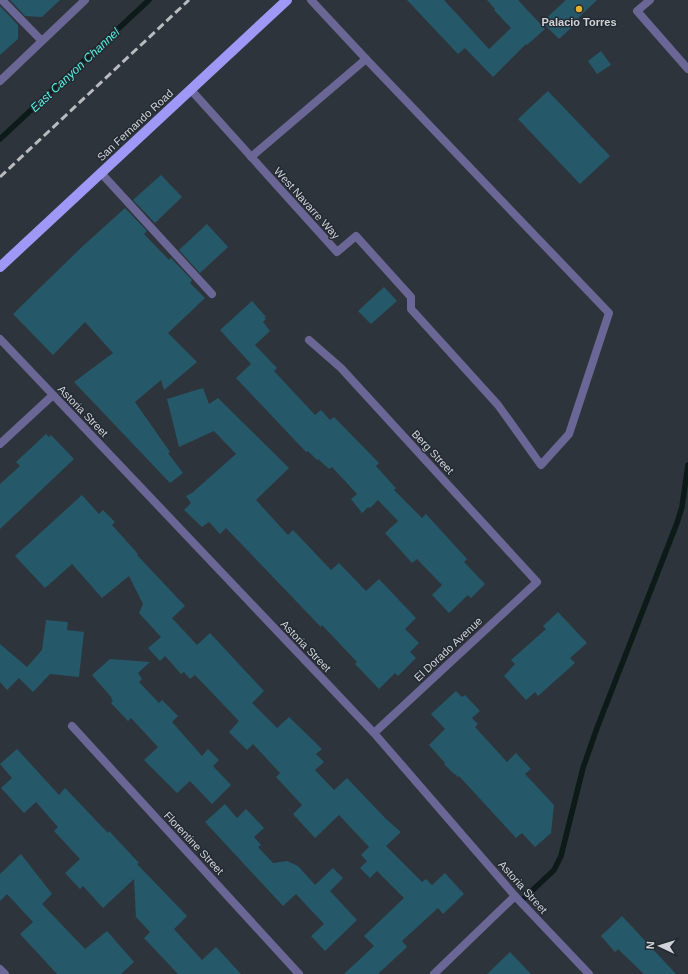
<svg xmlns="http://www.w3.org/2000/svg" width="688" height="974" font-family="Helvetica,sans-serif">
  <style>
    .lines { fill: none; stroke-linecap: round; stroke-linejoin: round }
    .stream { stroke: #0c1a18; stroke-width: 5.5 }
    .building { fill: #255969 }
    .lane { stroke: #6a6796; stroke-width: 8 }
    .street { stroke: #6a6796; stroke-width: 8 }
    .primary { stroke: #a098f7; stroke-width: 10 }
    .rail { stroke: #b8bbc0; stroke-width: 3; stroke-dasharray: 8 4; stroke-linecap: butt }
    .poi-dot { fill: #dfb034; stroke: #242a31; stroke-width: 1.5 }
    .labels { text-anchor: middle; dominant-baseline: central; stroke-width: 3; stroke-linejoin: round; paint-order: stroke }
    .poi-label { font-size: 11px; font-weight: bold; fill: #d0d3d8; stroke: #242a31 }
    .street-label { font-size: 11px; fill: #d0d3d8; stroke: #242a31 }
    .water-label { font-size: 12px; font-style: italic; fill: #52f0e2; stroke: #242a31 }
  </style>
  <rect width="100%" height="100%" fill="#2e343b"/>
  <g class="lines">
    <!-- stream -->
    <g class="stream">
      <path d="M0,139L149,0"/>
      <path d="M520,902L554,870L561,856L583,768L597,728L677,523L682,507L688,465"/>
    </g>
  </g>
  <!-- building -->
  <g class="building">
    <path d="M10,0H60L42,17L25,16Z"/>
    <path d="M407,0H444L489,49L511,28L494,10L495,9L487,0H518L545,29L527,45L526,44L493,77L465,48L458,54Z"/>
    <path d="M566,0H597L578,18L580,20L559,39L542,22Z"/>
    <path d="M0,6L18,25V39L0,55Z"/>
    <path d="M601,51L611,65L597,74L588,61Z"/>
    <path d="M548,91L610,156L580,184L518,119Z"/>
    <path d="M161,175L182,197L155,223L133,200Z"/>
    <path d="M125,208L147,231L144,234L169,260L171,258L192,280L190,283L205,298L168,333L197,362L164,390L161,380L135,402L170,452L168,453L183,473L170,483L74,382L113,353L85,322L53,355L13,314L83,246Z"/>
    <path d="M207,224L228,247L200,273L179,250Z"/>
    <path d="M384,287L397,301L371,324L358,311Z"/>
    <path d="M252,301L266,317L264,318L266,319L263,322L270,331L255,345L277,368L274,371L315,415L321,410L330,420L334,417L379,463L376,466L393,485L396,488L394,490L422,518L426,514L467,559L464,562L485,584L471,598L468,595L449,613L432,595L442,585L417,559L412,563L385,533L398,521L378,500L370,508L368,507L362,513L351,499L357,494L332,467L329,469L318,459L317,460L308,451L306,452L236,378L251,364L220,330Z"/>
    <path d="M203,388L209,404L218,398L289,468L256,500L288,535L293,530L331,570L339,563L366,591L379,579L416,618L405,629L419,643L410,652L416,658L398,676L395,673L379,689L355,664L357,662L322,625L321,627L319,625L226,528L220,534L209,522L202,527L184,510L191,503L186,496L192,493L236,454L214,431L179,447L167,399Z"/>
    <path d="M46,434L49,437L51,435L74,459L0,529V484L20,466L16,462Z"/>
    <path d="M82,495L99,514L103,510L115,522L112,525L138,554L137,555L185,606L172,618L197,645L210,633L264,691L252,703L277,728L289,717L322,749L316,754L324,762L315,770L334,790L347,778L386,819L401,832L386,846L422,882L426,879L432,885L445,873L464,894L443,914L438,908L402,941L407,947L378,974H344L374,946L364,936L404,898L377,871L370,878L360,868L367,861L361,855L369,847L339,815L315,838L293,814L302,805L276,777L280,773L253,744L247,750L229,732L239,721L195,675L190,679L184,672L181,674L165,656L160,661L148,648L161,637L139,613L143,604L129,576L102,598L72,564L45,588L15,556Z"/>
    <path d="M558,612L587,643L570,658L575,663L538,696L535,692L526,700L504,676L515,664L511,660L546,629L543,626Z"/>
    <path d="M46,620L68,622L67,630L84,632L79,677L50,674L33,692L19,678L7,690L0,682V644L27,667L42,650Z"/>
    <path d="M110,659L150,662L138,673L142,679L139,682L159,703L162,700L178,716L172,722L202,756L208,749L219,760L213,766L231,785L212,804L190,781L177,793L144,760L158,747L131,718L128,721L111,703L113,701L111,699L112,698L92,675Z"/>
    <path d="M456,691L462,697L465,695L480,711L472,718L478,724L475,727L507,762L516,753L531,769L525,774L554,805L551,833L535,847L522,833L516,838L459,776L458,777L454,773V774L444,764L445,763L429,745L445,729L431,714Z"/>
    <path d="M17,749L59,795L65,788L108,833L109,831L139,863L137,864L187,916L174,929L202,960L216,947L241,974H178L144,938L150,932L136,917L134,879L103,908L83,886L80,889L65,873L80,859L54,831L58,827L36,802L24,813L1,788L12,778L0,764Z"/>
    <path d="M225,804L237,818L246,809L264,828L254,837L261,845L258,847L273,863L287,861L298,866L315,885L333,868L343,878L330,891L357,920L325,951L311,936L324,924L296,894L283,906L205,822Z"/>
    <path d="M21,854L52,894L42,904L85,949L107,931L134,962L121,974H57L20,934L33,922L7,894L0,901V874Z"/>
    <path d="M622,916L676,974H644L618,949L615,952L601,936Z"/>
    <path d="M510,952L531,974H487Z"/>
  </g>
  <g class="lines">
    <!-- lane -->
    <g class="lane">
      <path d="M2,0L41,40"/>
      <path d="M650,0L637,11L688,69"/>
      <path d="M101,173L212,294"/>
      <path d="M0,444L53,395"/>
    </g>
    <!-- street -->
    <g class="street">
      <path d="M0,81L85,0"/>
      <path d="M191,90L337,252L356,236L411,297V309L498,405L541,465L569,434L609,313L366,59"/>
      <path d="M251,157L366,59L311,0"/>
      <path d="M0,339L374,733L515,896L589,974"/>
      <path d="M309,340L341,368L537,582L374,733"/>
      <path d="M72,726L299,974"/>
      <path d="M0,969L5,974"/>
      <path d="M434,974L515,896"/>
    </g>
    <!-- primary -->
    <path class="primary" d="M0,267L287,0"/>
    <!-- rail -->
    <path class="rail" d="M0,177L189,0"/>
  </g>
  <!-- markers -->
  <circle class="poi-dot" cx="579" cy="9" r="4"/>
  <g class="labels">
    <!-- poi labels -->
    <g class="poi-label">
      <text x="579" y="22">Palacio Torres</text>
    </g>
    <!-- street labels -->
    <g class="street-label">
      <text transform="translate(135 125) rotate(-43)">San Fernando Road</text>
      <text transform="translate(307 203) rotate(48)">West Navarre Way</text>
      <text transform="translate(83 411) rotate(46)">Astoria Street</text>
      <text transform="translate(433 452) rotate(47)">Berg Street</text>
      <text transform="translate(306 646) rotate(46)">Astoria Street</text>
      <text transform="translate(448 649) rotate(-43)">El Dorado Avenue</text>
      <text transform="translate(194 843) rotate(47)">Florentine Street</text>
      <text transform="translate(523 887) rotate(48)">Astoria Street</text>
    </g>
    <!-- water labels -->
    <g class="water-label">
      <text transform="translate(75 70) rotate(-43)">East Canyon Channel</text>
    </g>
  </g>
  <!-- north arrow -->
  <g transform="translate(660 946) rotate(274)" stroke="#242a31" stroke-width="3" paint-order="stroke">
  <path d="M0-3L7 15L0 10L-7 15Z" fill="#d0d3d8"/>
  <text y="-6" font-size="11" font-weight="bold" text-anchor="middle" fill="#d0d3d8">N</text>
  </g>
</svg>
